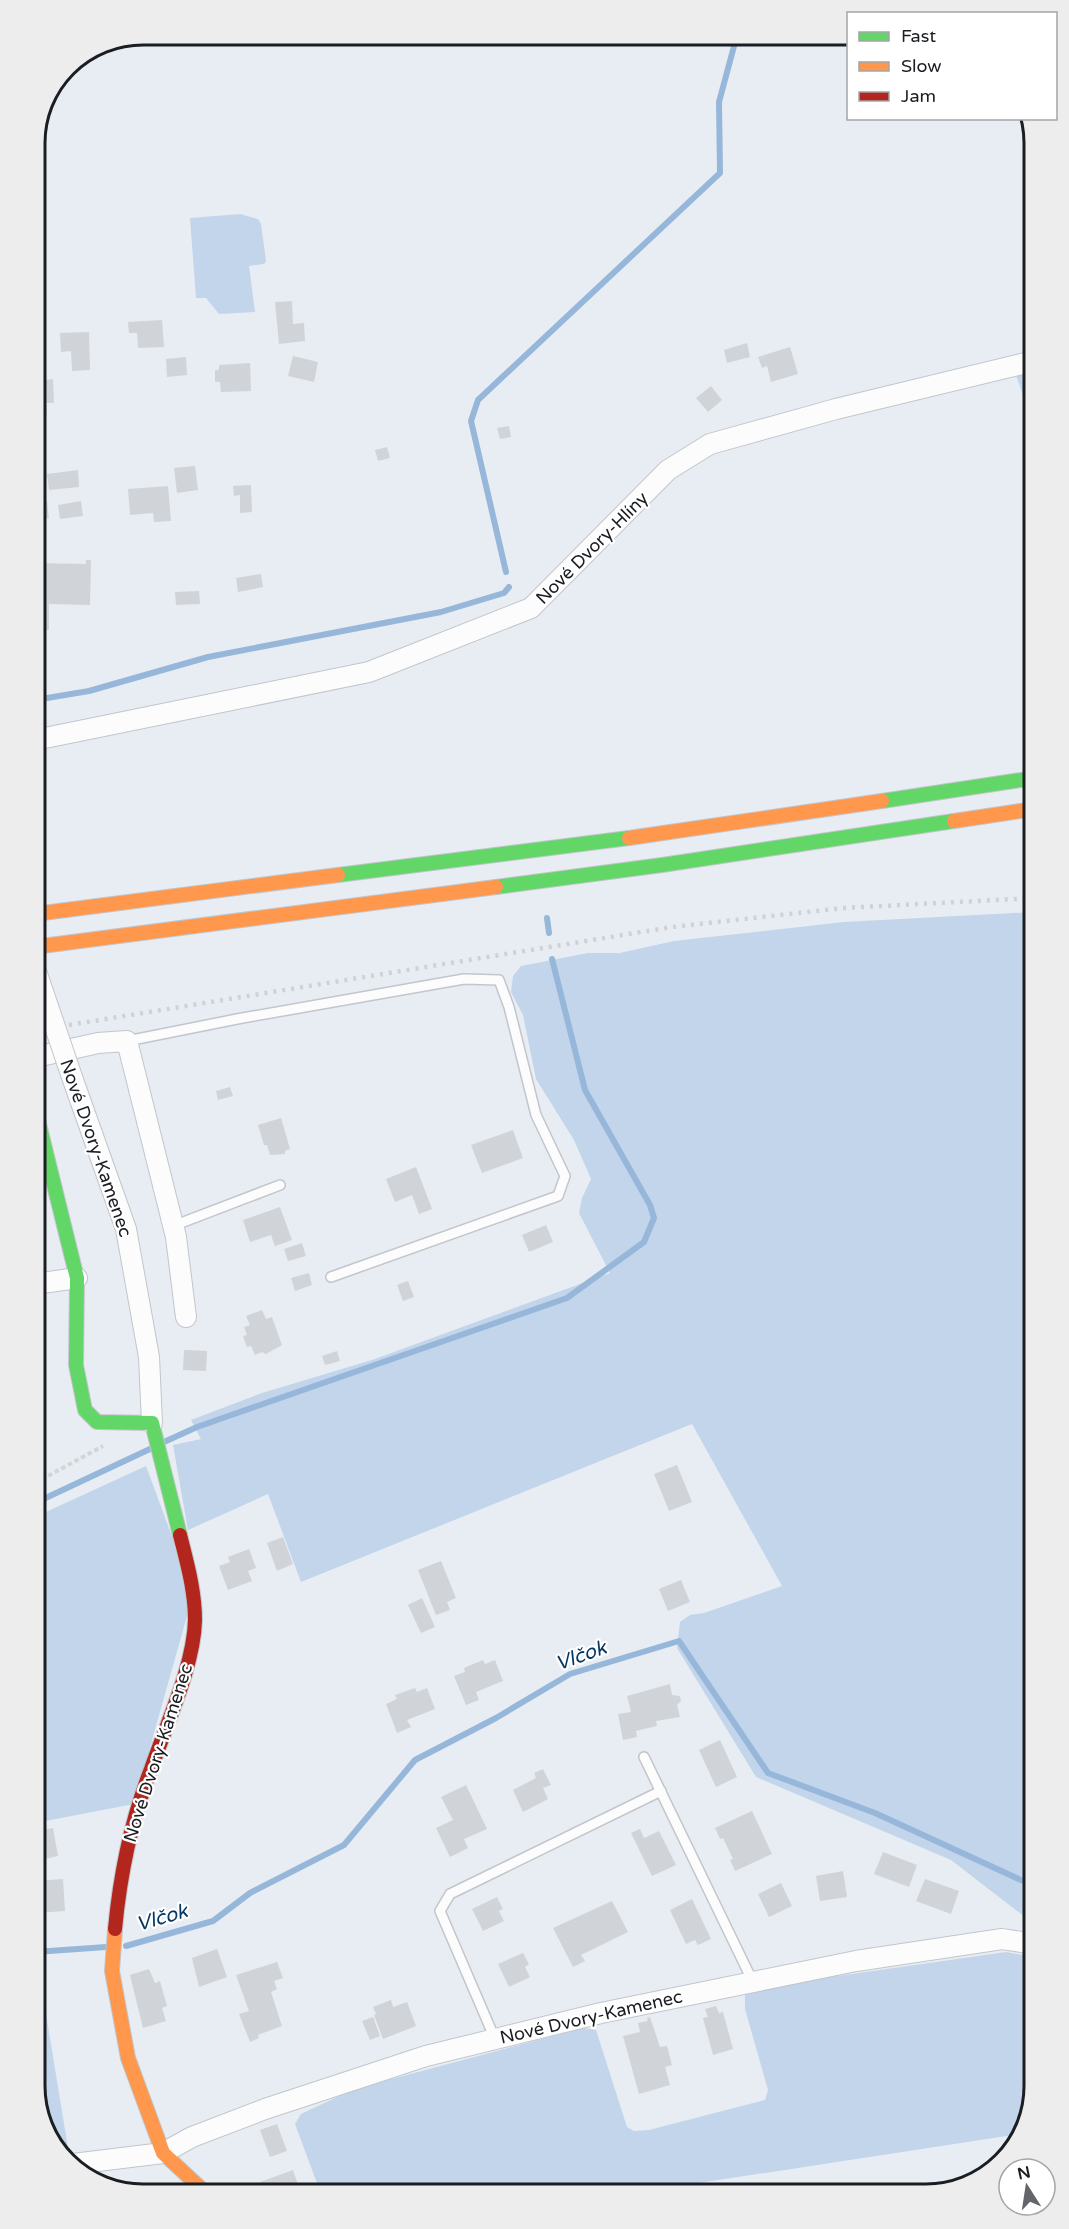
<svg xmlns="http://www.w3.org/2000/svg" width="1069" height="2229" font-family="'Varela Round',sans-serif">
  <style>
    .green { fill: #c2d5eb }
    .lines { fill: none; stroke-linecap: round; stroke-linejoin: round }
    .stream { stroke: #97b7da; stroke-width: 6 }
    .building { fill: #d0d4d8 }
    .lane-casing { stroke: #c2c6cb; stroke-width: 12 }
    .street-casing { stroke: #c2c6cb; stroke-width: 22 }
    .fast-casing { stroke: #c2c6cb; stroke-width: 16 }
    .slow-casing { stroke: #c2c6cb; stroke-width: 16 }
    .jam-casing { stroke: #c2c6cb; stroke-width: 16 }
    .path { stroke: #d3d4d6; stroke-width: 4; stroke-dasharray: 4.5 3; stroke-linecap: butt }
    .lane { stroke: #fcfcfd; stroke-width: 9 }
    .street { stroke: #fcfcfd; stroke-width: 20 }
    .fast { stroke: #63d668; stroke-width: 14 }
    .slow { stroke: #ff974d; stroke-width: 14 }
    .jam { stroke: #b3261e; stroke-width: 14 }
    .rail { stroke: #d0d1d3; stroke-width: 4.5; stroke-dasharray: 3 6; stroke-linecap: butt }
    .street-bridge-casing { stroke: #c2c6cb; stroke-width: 22; stroke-linecap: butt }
    .street-bridge { stroke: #fcfcfd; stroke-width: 20 }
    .labels { text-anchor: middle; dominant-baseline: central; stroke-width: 4.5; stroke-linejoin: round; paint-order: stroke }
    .street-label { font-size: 18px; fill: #1a1e22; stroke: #fff }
    .water-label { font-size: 20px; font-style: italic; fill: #053763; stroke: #fff }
    .rim { fill: none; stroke: #1a1e22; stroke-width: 3 }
  </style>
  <rect width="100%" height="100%" fill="#e8edf3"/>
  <!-- green -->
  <g class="green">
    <path d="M240,214L258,219L261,224L266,261L264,264L249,266L255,312L219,314L206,298H196L190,218Z"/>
    <path d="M1034,367V427L1015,372Z"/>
    <path d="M1034,912V1924L951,1860L756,1777L677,1648L680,1622L690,1615L704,1613L782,1586L692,1424L301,1582L268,1494L188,1530L173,1445L201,1439L191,1420L262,1393L375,1359L610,1273L579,1213L582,1198L591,1179L574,1140L536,1079L523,1015L511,992L513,976L521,966L588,953H620L674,941L844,922Z"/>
    <path d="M146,1466L174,1542L189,1609L134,1804L35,1823V1517Z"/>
    <path d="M1006,1952L1034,1957V2086L1020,2134L627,2194H321L295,2124L301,2114L354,2089L583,2028L596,2030L627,2127L634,2131L649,2130L765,2100L768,2090L745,2009V1992L761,1987Z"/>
    <path d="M35,1965H38L69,2154L65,2155L43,2127L35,2086Z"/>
  </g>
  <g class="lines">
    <!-- stream -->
    <g class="stream">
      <path d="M506,572L471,421L478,400L720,173L719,102L737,35"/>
      <path d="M35,700L89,691L208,657L441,612L504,593L509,587"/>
      <path d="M547,918L549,933"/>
      <path d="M164,1442L197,1427L567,1298L644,1242L654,1218L650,1205L585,1090L552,959"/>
      <path d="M35,1503L152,1448"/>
      <path d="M126,1946L213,1921L250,1893L344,1845L415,1760L496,1718L570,1674L679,1641L768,1773L875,1813L1034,1886"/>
      <path d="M35,1952L106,1947"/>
    </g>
  </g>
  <!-- building -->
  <g class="building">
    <path d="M292,301L293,324L304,323L305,341L279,344L275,302Z"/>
    <path d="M162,320L164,347L138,348L137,333H129L128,322Z"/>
    <path d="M89,332L90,370L72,371L71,351L61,352L60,333Z"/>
    <path d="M747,343L750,357L727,363L724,350Z"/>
    <path d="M790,347L798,374L771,382L767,366L762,368L758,357Z"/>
    <path d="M293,356L318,362L314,382L288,376Z"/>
    <path d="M186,357L187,375L167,377L166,359Z"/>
    <path d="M250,363L251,391L221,392L220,382H215V370H219V365Z"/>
    <path d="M53,379L54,403H46L47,415L35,416V381Z"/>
    <path d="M711,386L722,400L708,412L696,398Z"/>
    <path d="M509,426L511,437L500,439L497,428Z"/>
    <path d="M387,447L390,458L378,461L375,450Z"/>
    <path d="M195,466L198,490L177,493L174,468Z"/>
    <path d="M78,470L79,487L49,490L47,474Z"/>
    <path d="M251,485L252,512L240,513V495L234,496L233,486Z"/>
    <path d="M168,486L171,521L154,522L153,513L130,515L128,489Z"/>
    <path d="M47,501L49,518L35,519V502Z"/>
    <path d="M81,501L83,516L60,519L58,505Z"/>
    <path d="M86,560H91L90,605L49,604V630H35V563L86,564Z"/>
    <path d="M261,574L263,587L238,592L236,578Z"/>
    <path d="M199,591L200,604L176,605L175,592Z"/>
    <path d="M230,1087L233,1096L218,1100L216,1091Z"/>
    <path d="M281,1118L290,1149L285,1151V1154L270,1155L267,1145H264L258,1125Z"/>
    <path d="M513,1130L523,1158L482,1173L471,1145Z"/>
    <path d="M416,1167L432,1209L419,1214L412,1195L395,1202L386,1179Z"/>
    <path d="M40,1180L46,1204L36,1206L35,1182Z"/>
    <path d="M280,1207L292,1240L275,1246L271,1235L250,1242L243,1220Z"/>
    <path d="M546,1225L553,1242L529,1252L522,1235Z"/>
    <path d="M302,1243L306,1256L288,1261L284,1249Z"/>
    <path d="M309,1273L312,1285L295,1291L291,1278Z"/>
    <path d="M408,1281L414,1297L403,1301L397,1285Z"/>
    <path d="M262,1310L266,1319L272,1317L282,1345L266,1354L262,1352L255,1355L251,1346L247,1347L243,1336L247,1335L244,1327L250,1325L246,1316Z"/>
    <path d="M184,1350L207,1351L206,1371L183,1370Z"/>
    <path d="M337,1351L340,1361L325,1365L322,1356Z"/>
    <path d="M677,1465L692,1502L669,1511L654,1474Z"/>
    <path d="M283,1537L293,1564L277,1571L267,1543Z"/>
    <path d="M249,1549L256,1568L248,1571L252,1581L228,1590L219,1566L230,1562L228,1557Z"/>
    <path d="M441,1561L456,1598L447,1602L450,1610L436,1615L418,1570Z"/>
    <path d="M681,1580L690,1602L668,1611L659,1589Z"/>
    <path d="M422,1598L435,1627L421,1633L408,1605Z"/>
    <path d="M483,1660L485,1664L495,1660L503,1681L476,1692L479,1700L466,1705L454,1676L465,1672L464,1668Z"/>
    <path d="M670,1684L672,1695L680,1696L681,1701L677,1705L680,1717L656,1721L657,1726L636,1731L637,1737L623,1740L618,1714L631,1712L627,1696Z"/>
    <path d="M415,1688L417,1692L427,1688L435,1709L407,1720L411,1727L397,1733L386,1704L397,1699L395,1695Z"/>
    <path d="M720,1740L737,1777L716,1787L699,1750Z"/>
    <path d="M543,1769L551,1785L543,1788L548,1799L523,1812L513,1790L536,1778L534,1773Z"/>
    <path d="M466,1785L487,1829L464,1839L468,1848L450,1857L436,1828L453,1820L441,1797Z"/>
    <path d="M752,1811L772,1854L735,1871L730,1860L733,1859L723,1838L720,1839L715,1828Z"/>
    <path d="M40,1824L41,1830L53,1828L58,1856L35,1861V1825Z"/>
    <path d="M640,1829L644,1838L659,1831L676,1865L652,1876L631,1833Z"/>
    <path d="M883,1852L917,1865L909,1887L874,1874Z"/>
    <path d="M843,1871L847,1897L820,1901L816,1876Z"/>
    <path d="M63,1879L65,1911L37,1913V1904H35V1881Z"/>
    <path d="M925,1879L959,1891L951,1914L916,1901Z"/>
    <path d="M781,1883L792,1906L769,1917L758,1894Z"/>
    <path d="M497,1897L503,1909L499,1911L504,1921L483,1931L472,1909Z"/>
    <path d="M692,1899L711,1939L698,1945L695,1940L686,1944L670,1910Z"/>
    <path d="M612,1901L628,1932L581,1955L585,1961L573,1967L553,1928Z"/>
    <path d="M217,1949L227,1977L199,1987L192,1958Z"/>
    <path d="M523,1953L529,1964L525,1967L530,1977L509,1987L498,1964Z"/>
    <path d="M277,1962L283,1978L274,1981L277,1989L271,1992L282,2026L258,2035L259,2038L250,2042L239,2014L249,2011L236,1975Z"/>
    <path d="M149,1969L155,1983L160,1981L167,2006L162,2008L166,2021L143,2028L130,1975Z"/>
    <path d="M391,2000L393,2007L407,2002L416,2026L383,2039L374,2015L376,2014L373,2007Z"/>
    <path d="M716,2006L719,2013L723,2012L733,2049L713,2055L703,2018L708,2017L705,2009Z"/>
    <path d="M373,2017L380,2036L370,2040L362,2021Z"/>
    <path d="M650,2017L660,2047L667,2046L672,2065L665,2067L670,2085L639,2094L623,2036L640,2032L638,2023L648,2021L647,2018Z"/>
    <path d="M277,2124L287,2151L270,2157L260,2130Z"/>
    <path d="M293,2170L301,2194H264L260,2182Z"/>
  </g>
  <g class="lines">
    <defs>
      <g id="lane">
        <path d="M127,1041L237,1019L464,979L499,980L509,1007L536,1115L565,1176L558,1196L331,1277"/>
        <path d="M173,1226L280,1185"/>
        <path d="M644,1757L753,1982"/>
        <path d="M495,2039L440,1911L450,1894L661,1791"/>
      </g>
      <g id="street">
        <path d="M35,740L369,672L531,608L668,470L710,444L836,409L1034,361"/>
        <path d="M35,1060L36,1057L98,1043L127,1041L176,1237L186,1317"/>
        <path d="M73,1080L126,1229L149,1357L152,1423"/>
        <path d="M35,1284L77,1278"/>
        <path d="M73,2164L163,2153L192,2137L265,2109L426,2056L601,2013L856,1961L1002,1939L1034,1944"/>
      </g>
      <g id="fast">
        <path d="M882,801L1034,778"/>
        <path d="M338,875L629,838"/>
        <path d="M496,887L662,865L954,821"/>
        <path d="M35,1108L77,1278L76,1365L85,1410L97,1422L152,1423L180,1535"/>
      </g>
      <g id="slow">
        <path d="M954,821L1034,809"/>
        <path d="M629,838L882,801"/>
        <path d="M35,914L338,875"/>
        <path d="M42,946L496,887"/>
        <path d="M115,1929L112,1971L128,2058L163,2153L207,2194"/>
      </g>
      <path id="jam" d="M115,1929C120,1876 132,1818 151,1769C166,1725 194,1666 195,1620C195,1591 187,1563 180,1535"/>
    </defs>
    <!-- lane casing -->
    <use href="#lane" class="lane-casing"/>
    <!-- street casing -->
    <use href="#street" class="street-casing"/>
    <!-- fast casing -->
    <use href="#fast" class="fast-casing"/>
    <!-- slow casing -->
    <use href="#slow" class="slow-casing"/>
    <!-- jam casing -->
    <use href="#jam" class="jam-casing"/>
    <!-- path -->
    <path class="path" d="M35,1483L103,1446"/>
    <!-- lane -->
    <use href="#lane" class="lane"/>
    <!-- street -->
    <use href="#street" class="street"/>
    <!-- fast -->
    <use href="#fast" class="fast"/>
    <!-- slow -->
    <use href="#slow" class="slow"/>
    <!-- jam -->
    <use href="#jam" class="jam"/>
    <!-- rail -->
    <g class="rail">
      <path d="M69,1025L672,927L843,908L1034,898"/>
      <path d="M35,1030L40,1029"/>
    </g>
    <defs>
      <path id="street-bridge" d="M35,968L73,1080"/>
    </defs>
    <!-- street-bridge casing -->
    <use href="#street-bridge" class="street-bridge-casing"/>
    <!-- street-bridge -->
    <use href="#street-bridge" class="street-bridge"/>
  </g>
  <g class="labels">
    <!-- street labels -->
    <g class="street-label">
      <text transform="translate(592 548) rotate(-45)">Nové Dvory-Hlíny</text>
      <text transform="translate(96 1148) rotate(71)">Nové Dvory-Kamenec</text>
      <text transform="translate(158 1753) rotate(-72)">Nové Dvory-Kamenec</text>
      <text transform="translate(591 2017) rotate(-13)">Nové Dvory-Kamenec</text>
    </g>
    <!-- water labels -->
    <g class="water-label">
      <text transform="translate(581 1656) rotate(-20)">Vlčok</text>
      <text transform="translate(162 1918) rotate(-16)">Vlčok</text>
    </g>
  </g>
  <!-- crop -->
  <path d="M0 0H1069V2229H0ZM143 45H926A98 98 0 0 1 1024 143V2086A98 98 0 0 1 926 2184H143A98 98 0 0 1 45 2086V143A98 98 0 0 1 143 45Z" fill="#ededed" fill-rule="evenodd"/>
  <path class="rim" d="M143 45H926A98 98 0 0 1 1024 143V2086A98 98 0 0 1 926 2184H143A98 98 0 0 1 45 2086V143A98 98 0 0 1 143 45Z"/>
  <!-- legend -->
  <rect x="847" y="12" width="210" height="108" fill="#ffffff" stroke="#a3a5a7" stroke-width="1.5"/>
  <rect x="859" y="32" width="30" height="9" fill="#63d668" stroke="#a3a5a7" stroke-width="1.5"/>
  <text x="901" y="42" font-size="18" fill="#1a1e22">Fast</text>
  <rect x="859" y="62" width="30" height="9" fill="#ff974d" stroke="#a3a5a7" stroke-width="1.5"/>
  <text x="901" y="72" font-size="18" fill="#1a1e22">Slow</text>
  <rect x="859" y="92" width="30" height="9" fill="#b3261e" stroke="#a3a5a7" stroke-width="1.5"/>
  <text x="901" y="102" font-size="18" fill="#1a1e22">Jam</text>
  <!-- north arrow -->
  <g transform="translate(1027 2187) rotate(348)"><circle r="28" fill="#ffffff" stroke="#a3a5a7" stroke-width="1.5"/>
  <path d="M0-4.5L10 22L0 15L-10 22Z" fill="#62666b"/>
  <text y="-9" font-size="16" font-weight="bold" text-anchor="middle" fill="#1a1e22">N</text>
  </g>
</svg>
